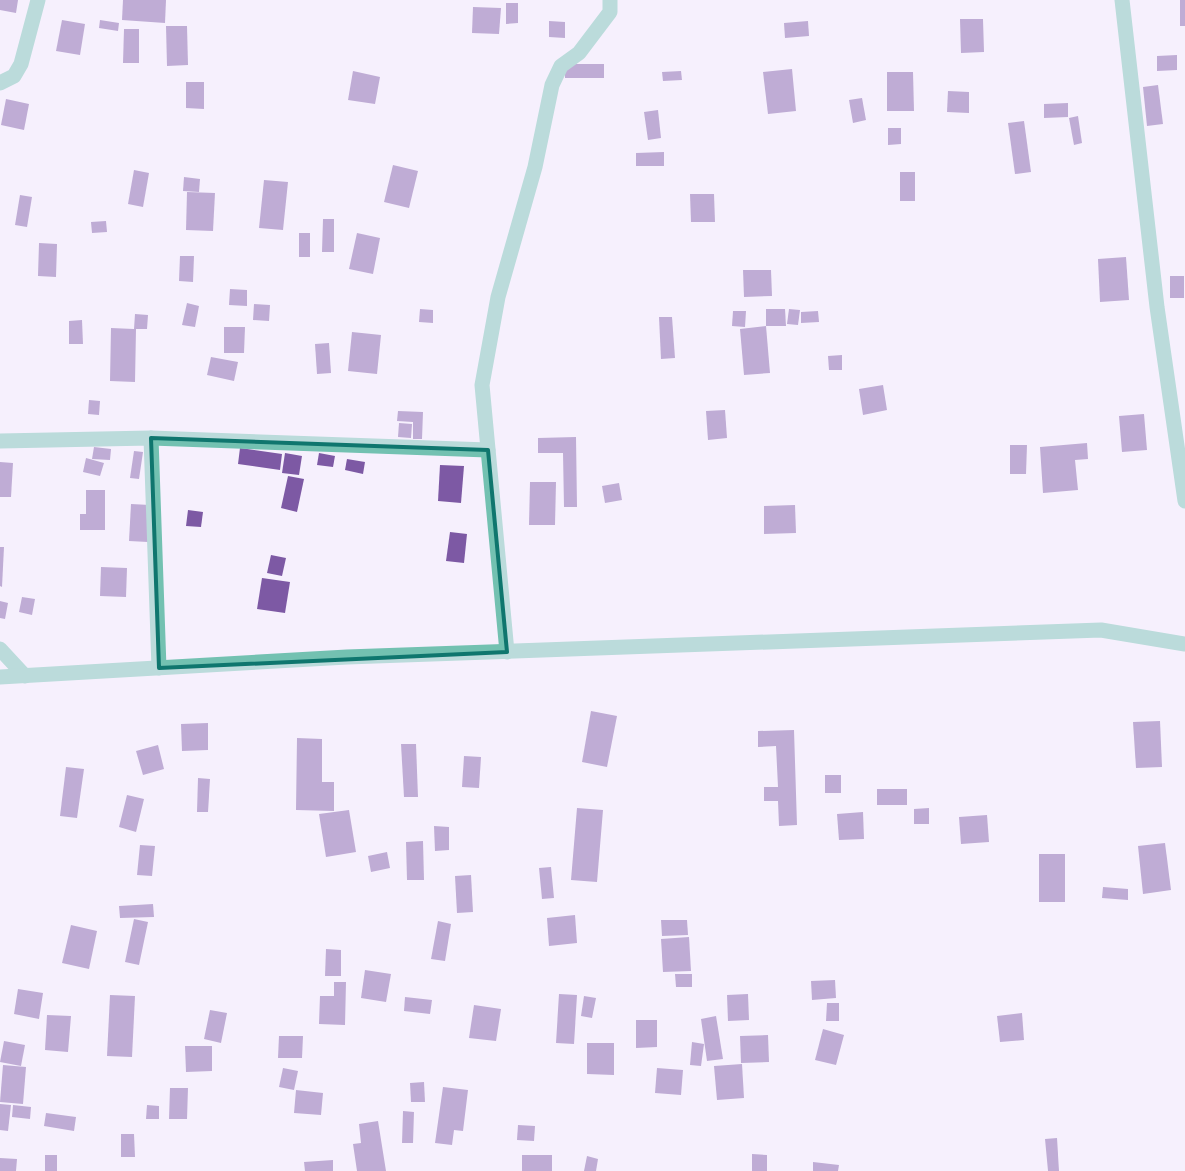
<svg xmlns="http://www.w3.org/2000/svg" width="1185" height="1171" font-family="Inter,sans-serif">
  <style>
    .building { fill: #7d59a4 }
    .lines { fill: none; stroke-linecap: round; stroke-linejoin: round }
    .street { stroke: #73c1b1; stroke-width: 15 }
    .marked { fill: none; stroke: #0f766e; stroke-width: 4; stroke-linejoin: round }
  </style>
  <rect width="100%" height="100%" fill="#f6f0fd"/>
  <!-- building -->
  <g class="building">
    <path d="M0,0H18L16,13L0,10Z"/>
    <path d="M123,0H166L165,23L122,20Z"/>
    <rect x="1180" y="0" width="5" height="26"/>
    <path d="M506,3H518V23L506,24Z"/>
    <path d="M473,7L501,8L499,34L472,33Z"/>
    <path d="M960,19H983L984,52L961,53Z"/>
    <path d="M62,20L85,24L80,55L56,51Z"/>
    <path d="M100,20L119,23L118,31L99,28Z"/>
    <path d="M549,21L565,22V38L549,37Z"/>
    <path d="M808,21L809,36L785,38L784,23Z"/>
    <path d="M166,26H187L188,65L167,66Z"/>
    <path d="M124,29H139V63H123Z"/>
    <path d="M1177,55V70L1157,71V56Z"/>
    <rect x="565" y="64" width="39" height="14"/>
    <path d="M792,69L796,111L768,114L763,72Z"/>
    <path d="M353,71L380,77L375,104L348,100Z"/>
    <path d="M681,71L682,80L663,81L662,72Z"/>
    <path d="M887,72H913L914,111H887Z"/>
    <path d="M186,82H204V109L186,108Z"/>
    <path d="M1158,85L1163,124L1147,126L1143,87Z"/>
    <path d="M948,91L969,92V113L947,112Z"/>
    <path d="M862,98L866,120L853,123L849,100Z"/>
    <path d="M6,99L29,104L24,130L1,125Z"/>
    <path d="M1068,103V117L1044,118V104Z"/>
    <path d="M658,110L661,138L648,140L644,112Z"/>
    <path d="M1078,116L1082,143L1074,145L1069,118Z"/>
    <path d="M1024,121L1031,172L1015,174L1008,123Z"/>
    <path d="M888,128H901V144L888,145Z"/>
    <path d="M664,152V166H636V153Z"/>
    <path d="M393,165L418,171L409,208L384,202Z"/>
    <path d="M134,170L149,173L143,207L128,204Z"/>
    <rect x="900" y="172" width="15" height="29"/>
    <path d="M184,177L200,179L199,192L183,191Z"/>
    <path d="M264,180L288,182L283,230L259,228Z"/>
    <path d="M187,192L215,193L213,231L186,230Z"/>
    <path d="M690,194H714L715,222H691Z"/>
    <path d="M20,195L32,197L27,227L15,225Z"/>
    <path d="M323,219H334V252H322Z"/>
    <path d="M106,221L107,232L92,233L91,222Z"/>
    <rect x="299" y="233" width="11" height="24"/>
    <path d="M357,233L380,238L373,274L349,269Z"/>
    <path d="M39,243L57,244L56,277L38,276Z"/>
    <path d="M180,256H194L193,282L179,281Z"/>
    <path d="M1126,257L1129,300L1100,302L1098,259Z"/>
    <path d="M743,270H771L772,296L744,297Z"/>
    <rect x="1170" y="276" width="14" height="22"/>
    <path d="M230,289L247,290V306L229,305Z"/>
    <path d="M187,303L199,306L195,327L182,325Z"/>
    <path d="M254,304L270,305L269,321L253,320Z"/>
    <path d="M420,309L433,310V323L419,322Z"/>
    <path d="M766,309H785L786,326H766Z"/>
    <path d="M789,309L800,310L798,325L787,324Z"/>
    <path d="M733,311H746L745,327L732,326Z"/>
    <path d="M818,311L819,322L801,323V312Z"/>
    <path d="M135,314L148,315L147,329H136L135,382L110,381L111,328L134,329Z"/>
    <path d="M659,317H672L675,358L661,359Z"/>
    <path d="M82,320L83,344H69V321Z"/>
    <path d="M766,326L770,373L744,375L740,329Z"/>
    <path d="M224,327H245L244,353H224Z"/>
    <path d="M352,332L381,335L377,374L348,371Z"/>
    <path d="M329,343L331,373L317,374L315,344Z"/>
    <path d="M842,355V370H829L828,356Z"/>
    <path d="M211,357L238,362L234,381L207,375Z"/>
    <path d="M883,385L887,410L863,415L859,389Z"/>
    <path d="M89,400L100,401L99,415L88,414Z"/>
    <path d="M725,410L727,438L708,440L706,411Z"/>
    <path d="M398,411L423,412L422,439H413V422L397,421Z"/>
    <path d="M1144,414L1147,450L1122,452L1119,416Z"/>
    <path d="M399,423L412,424L411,438L398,437Z"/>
    <path d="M576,437L577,507H564L563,453H538V438Z"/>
    <path d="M1087,443L1088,459L1075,460L1078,490L1043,493L1040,447Z"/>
    <path d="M1010,445H1027L1026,474H1010Z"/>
    <path d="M94,447L111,449L110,460L92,459Z"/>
    <path d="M240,448L282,454L280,470L238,464Z"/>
    <path d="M134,451L143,452L139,479L130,478Z"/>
    <path d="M285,453L302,456L299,475L282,473Z"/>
    <path d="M319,453L335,456L333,467L317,465Z"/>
    <path d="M86,458L104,463L100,476L83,472Z"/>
    <path d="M347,459L365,462L363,474L345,470Z"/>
    <path d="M0,462L13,463L11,497H0Z"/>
    <path d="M440,465L464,466L461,503L438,501Z"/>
    <path d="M288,476L304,479L297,512L281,508Z"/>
    <path d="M530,482H556L555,525H529Z"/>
    <path d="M619,483L622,500L605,503L602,486Z"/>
    <path d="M86,490H105V530H80V514H86Z"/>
    <path d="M131,504L150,505L148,542L129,541Z"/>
    <path d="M795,505L796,533L764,534V506Z"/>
    <path d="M188,510L203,512L201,527L186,526Z"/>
    <path d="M450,532L467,534L464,563L446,561Z"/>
    <path d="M0,547H4L2,587L0,586Z"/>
    <path d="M271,555L286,558L282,576L267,573Z"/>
    <path d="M101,567L127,568L126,597L100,596Z"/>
    <path d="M262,578L290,582L285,613L257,609Z"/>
    <path d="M22,597L35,599L32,615L19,612Z"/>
    <path d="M0,601L8,603L5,619L0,618Z"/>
    <path d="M591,711L617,716L607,767L582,762Z"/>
    <path d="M1160,721L1162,767L1136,768L1133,722Z"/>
    <path d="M208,723V750L182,751L181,724Z"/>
    <path d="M794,730L797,825L779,826L778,801H764V787H778L776,746L758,747V731Z"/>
    <path d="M297,738L322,739V782H334V811L296,810Z"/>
    <path d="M401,744H416L418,797H404Z"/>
    <path d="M158,745L164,769L143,775L136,751Z"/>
    <path d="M464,756L481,757L479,788L462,787Z"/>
    <path d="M66,767L84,769L77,818L60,816Z"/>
    <rect x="825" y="775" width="16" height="18"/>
    <path d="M198,778L210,779L208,812H197Z"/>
    <rect x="877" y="789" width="30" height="16"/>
    <path d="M127,795L144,799L136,832L119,827Z"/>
    <path d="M577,808L603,810L597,882L571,880Z"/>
    <path d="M929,808V824H914V809Z"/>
    <path d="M349,810L356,852L326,857L319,814Z"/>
    <path d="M863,812L864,839L839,840L837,814Z"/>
    <path d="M987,815L989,842L961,844L959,817Z"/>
    <path d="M434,826L449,827V850L435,851Z"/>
    <path d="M423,841L424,880H407L406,842Z"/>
    <path d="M1165,843L1171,890L1143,894L1138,846Z"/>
    <path d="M140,845L155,846L152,876L137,875Z"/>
    <path d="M387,852L390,868L371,872L368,856Z"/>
    <rect x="1039" y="854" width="26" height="48"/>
    <path d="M551,867L554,898L542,899L539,868Z"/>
    <path d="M471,875L473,912L457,913L455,876Z"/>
    <path d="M1103,887L1128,889V900L1102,898Z"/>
    <path d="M153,904L154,917L120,918L119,906Z"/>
    <path d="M575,915L577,943L549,946L547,918Z"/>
    <path d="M134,919L148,922L139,965L125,962Z"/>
    <path d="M661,920H687L688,935L662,936Z"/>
    <path d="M438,921L451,924L445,961L431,959Z"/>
    <path d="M71,925L97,931L89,969L62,963Z"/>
    <path d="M689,937L691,971L663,972L661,939Z"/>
    <path d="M326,949L341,950V976H325Z"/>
    <path d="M365,970L391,974L386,1002L361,998Z"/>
    <path d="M675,974H692V987H676Z"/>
    <path d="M835,980L836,998L812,1000L811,981Z"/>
    <path d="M334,982H346L345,1025L319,1024L320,996H334Z"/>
    <path d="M18,989L43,993L39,1019L14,1014Z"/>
    <path d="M559,994L577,995L574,1044L556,1043Z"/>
    <path d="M748,994L749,1020L728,1021L727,995Z"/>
    <path d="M110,995L135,996L132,1057L107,1056Z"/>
    <path d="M584,996L596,998L592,1018L581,1016Z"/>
    <path d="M405,997L432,1000L430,1014L404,1011Z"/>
    <path d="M827,1003H839V1021H826Z"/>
    <path d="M474,1005L501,1009L496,1041L469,1038Z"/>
    <path d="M210,1010L227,1013L221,1043L204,1039Z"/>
    <path d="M1022,1013L1024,1040L1000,1042L997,1016Z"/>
    <path d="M47,1015L71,1016L68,1052L45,1050Z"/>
    <path d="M716,1016L723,1059L707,1061L701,1019Z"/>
    <path d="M636,1020H657V1047L636,1048Z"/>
    <path d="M823,1029L844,1035L836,1065L815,1060Z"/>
    <path d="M768,1035L769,1062L741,1063L740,1036Z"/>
    <path d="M279,1036H303L302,1058H278Z"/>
    <path d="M4,1041L25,1045L21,1066L0,1062Z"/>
    <path d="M692,1042L704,1044L701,1066L690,1065Z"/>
    <path d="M587,1043H614V1075L587,1074Z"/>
    <path d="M185,1046H212V1071L186,1072Z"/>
    <path d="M742,1064L744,1098L717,1100L714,1066Z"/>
    <path d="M3,1065L26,1067L23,1104L0,1102Z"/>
    <path d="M283,1068L298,1071L294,1090L279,1087Z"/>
    <path d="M657,1068L683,1070L681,1095L655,1093Z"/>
    <path d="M424,1082L425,1102H411L410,1083Z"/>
    <path d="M443,1087L468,1090L463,1131L454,1130L452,1145L435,1143Z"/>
    <path d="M170,1088H188L187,1119H169Z"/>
    <path d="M296,1090L323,1093L321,1115L294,1113Z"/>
    <path d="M0,1104L11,1105L8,1131L0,1130Z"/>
    <path d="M13,1105L31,1107L30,1119L12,1117Z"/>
    <path d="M147,1105L159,1106V1119H146Z"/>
    <path d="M403,1111L414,1112L413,1143H402Z"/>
    <path d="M46,1113L76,1117L74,1131L44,1126Z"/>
    <path d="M378,1121L386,1171H357L353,1144L361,1143L359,1124Z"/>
    <path d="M518,1125L535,1126L534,1141L517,1140Z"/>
    <path d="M121,1134H134L135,1157H121Z"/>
    <path d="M1057,1138L1059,1171H1048L1045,1139Z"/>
    <path d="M752,1154L767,1155V1171H752Z"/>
    <rect x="45" y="1155" width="12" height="16"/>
    <rect x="522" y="1155" width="30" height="16"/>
    <path d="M587,1156L598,1159L596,1171H584Z"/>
    <path d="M0,1158L17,1159L16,1171H0Z"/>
    <path d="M333,1160V1171H305L304,1162Z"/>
    <path d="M813,1162L839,1165L838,1171H813Z"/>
  </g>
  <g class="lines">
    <!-- street -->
    <g class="street">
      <path d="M1122,0L1157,307L1185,501"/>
      <path d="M0,83L14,76L21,64L38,0"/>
      <path d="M151,438L159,668"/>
      <path d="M0,441L151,438L488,450"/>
      <path d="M0,649L25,676"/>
      <path d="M507,652L482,385L498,297L535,167L552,85L561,66L579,53L610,12V0"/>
      <path d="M0,677L347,657L1101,630L1185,644"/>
    </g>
  </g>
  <!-- marked area -->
  <path d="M0 0H1185V1171H0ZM151,438L488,450L507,652L159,668Z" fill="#f6f0fd" fill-opacity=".55" fill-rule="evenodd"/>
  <path class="marked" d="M151,438L488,450L507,652L159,668Z"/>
</svg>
